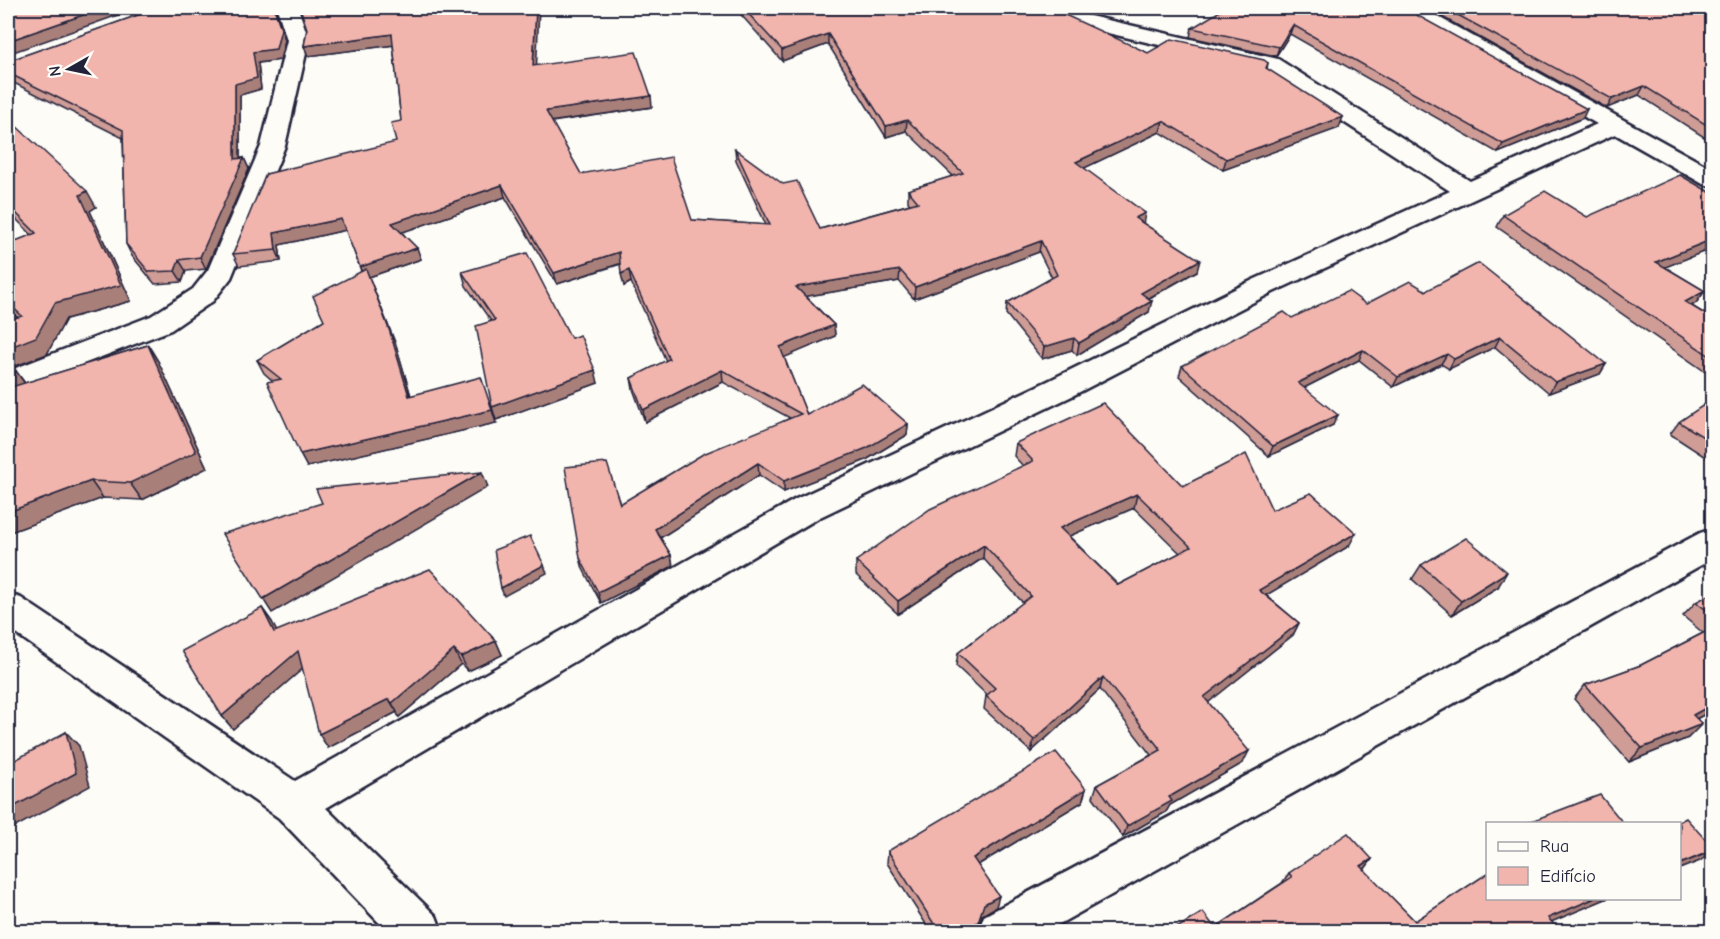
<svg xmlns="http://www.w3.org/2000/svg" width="1720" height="939" font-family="'Comic Neue',sans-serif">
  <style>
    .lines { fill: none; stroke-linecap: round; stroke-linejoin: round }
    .minor-casing { stroke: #22223b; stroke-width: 5 }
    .minor { fill: #fdfcf7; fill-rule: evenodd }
    .wall { fill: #cf9c96; stroke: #22223b; stroke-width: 1.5; fill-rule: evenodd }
    .shaded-wall { fill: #a97f7a; stroke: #22223b; stroke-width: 1.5 }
    .building { fill: #f1b5ae; stroke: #22223b; stroke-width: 1.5; fill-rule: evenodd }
  </style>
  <rect width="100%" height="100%" fill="#fdfcf7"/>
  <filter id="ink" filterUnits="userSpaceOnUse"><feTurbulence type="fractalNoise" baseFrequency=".0167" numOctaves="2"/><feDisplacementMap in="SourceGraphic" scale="12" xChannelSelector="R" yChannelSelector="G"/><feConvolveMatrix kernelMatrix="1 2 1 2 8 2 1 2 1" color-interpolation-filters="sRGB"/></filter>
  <g filter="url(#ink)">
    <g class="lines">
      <defs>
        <g id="minor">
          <path d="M277,8H298L309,40L285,146L231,278L213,301L171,330L8,393V371L151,316L193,289L208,270L261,146L287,40Z"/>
          <path d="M1020,8H1055L1278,59L1470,181L1597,124L1399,13L1396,8H1422L1712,169V187L1703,184L1615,134L1273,292L1070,397L820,517L326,808L436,916L442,932H388L279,818L8,628V594L21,598L295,781L796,499L1048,381L1253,280L1450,191L1262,69L1022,13Z"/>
          <path d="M1712,529V559L1045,932H978L984,916L1700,533Z"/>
        </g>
      </defs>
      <!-- minor casing -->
      <use href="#minor" class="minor-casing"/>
      <!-- minor -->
      <use href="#minor" class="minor"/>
    </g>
    <!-- wall -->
    <g class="wall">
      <path d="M158,8H275L285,40L280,60L258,63L261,89L240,95V158H244L249,169L206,269L186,271L182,282L155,284L132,256L126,244L123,138L8,80V61Z"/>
      <path d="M735,8H1035L1148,53L1268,63L1267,69L1339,128L1223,170L1160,132L1084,168L1143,223L1197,271L1148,299L1149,312L1077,355L1072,350L1042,359L1006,314L1007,303L1052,278L1039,252L914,299L899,281L806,296L834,325L835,336L784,357L807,415L908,424L907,435L866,460L784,492L759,475L660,538L671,555L673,566L601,603L583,569L580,558L620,504L790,418L723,382L645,422L633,389L631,378L666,361L631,282L624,286L621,264L557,284L505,197L402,232L421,259L369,277L396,345L411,396L496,423L307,467L300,454L273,381L264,373L257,360L324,320L361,271L346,230L279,245L281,261L239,266L233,254L396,142L401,121L393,45L308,56L304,46L307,29L536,66L652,107L552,122L581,174L692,220L766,225L736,160L735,149L820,229L910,204L908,202V190L953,176L906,131L886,137L828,44L782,61Z"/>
      <path d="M1404,8L1583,118L1498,153L1290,34L1276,56L1190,37L1192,28Z"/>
      <path d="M1426,8H1713V138L1707,139L1639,95L1607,108Z"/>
      <path d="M8,128L96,207L90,211L131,301L66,319L47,354L17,317L8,309V244L32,235L8,211Z"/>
      <path d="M1503,215L1587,217L1713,248L1665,267L1705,291L1696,303L1692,306L1713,319V377L1497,227Z"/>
      <path d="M462,272L571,338L598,383L496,420L491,321L466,286Z"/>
      <path d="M1426,291L1606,364L1600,374L1549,393L1495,347L1449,369L1441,364L1393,387L1359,360L1304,388L1333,425L1269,456L1179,376L1182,366L1292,318L1366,304Z"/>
      <path d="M148,345L158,361L207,468L142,500L103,498L8,533V374L16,371L25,383Z"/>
      <path d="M1713,399V462L1670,434L1679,422Z"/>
      <path d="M1016,443L1272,510L1349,546L1266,595L1299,623L1293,635L1208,702L1243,763L1170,805L1166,812L1123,837L1093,797L1097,785L1151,755L1100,689L1031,752L984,709L986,696L987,695L956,666L958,653L1023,603L983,558L898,614L856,575V561L1023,466L1014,456ZM1134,508L1180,553L1118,585L1069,536Z"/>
      <path d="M1421,565L1498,587L1452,615L1412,579Z"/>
      <path d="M1713,593V710L1696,719L1688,738L1629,762L1574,699L1585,685L1641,665L1703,633L1683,616L1696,602Z"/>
      <path d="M262,608L272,622L276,632L496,641L502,655L468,671L461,664L399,717L397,712L328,748L302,668L233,729L222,716Z"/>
      <path d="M1086,789L1082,802L978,865L996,907L982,915L976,932H931L887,863L888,851Z"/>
      <path d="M1372,859L1364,870L1415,921L1608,898L1552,921L1170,932L1215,928L1282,883L1289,873Z"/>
    </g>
    <!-- shaded-wall -->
    <g class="shaded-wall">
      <path d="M103,8H138L8,54V41Z"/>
      <path d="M274,8H275L285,40L280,60L258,63L261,89L240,95V167L244,158L249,169L206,269L200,257L235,159V84L253,52Z"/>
      <path d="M536,8H539L536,77L533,66Z"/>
      <path d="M1293,25L1290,34L1276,56L1279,47Z"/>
      <path d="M392,34L395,45L308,56L304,46Z"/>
      <path d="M828,34V44L782,61V50Z"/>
      <path d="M1644,86L1639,95L1607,108L1612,99Z"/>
      <path d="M651,96L652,107L549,122L546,111Z"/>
      <path d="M1587,109L1583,118L1498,153L1503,144Z"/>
      <path d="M1343,117L1339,128L1223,170L1226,159Z"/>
      <path d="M907,120L906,131L886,137V126Z"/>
      <path d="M1163,121L1160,132L1074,173L1076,162Z"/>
      <path d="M1713,131V138L1707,139Z"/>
      <path d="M502,185L505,197L397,234L392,223Z"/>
      <path d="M87,191L96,207L90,211L131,301L66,319L47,354L8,369V348L80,195Z"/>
      <path d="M1145,213L1143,225L1135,218Z"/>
      <path d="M341,219L346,230L279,245L281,261L276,250L274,233Z"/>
      <path d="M1713,239V248L1648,274L1656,262Z"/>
      <path d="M1041,241L1039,252L914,299L915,287Z"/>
      <path d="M417,248L421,259L369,277L396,345L415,410L360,267Z"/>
      <path d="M619,252L622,263L557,284L554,273Z"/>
      <path d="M179,260L186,271L182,282L175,271Z"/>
      <path d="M1200,260L1197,271L1138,304L1141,293Z"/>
      <path d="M629,270L631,282L624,286L621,274Z"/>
      <path d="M900,270L899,281L796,298V287Z"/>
      <path d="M1705,291L1696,303L1677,314L1685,302Z"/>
      <path d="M1152,301L1149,312L1077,355L1079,343Z"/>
      <path d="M834,325L835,336L781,359L780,347Z"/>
      <path d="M1500,337L1495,347L1449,369L1454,359Z"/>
      <path d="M1074,338L1072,350L1042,359L1044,347Z"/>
      <path d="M148,345L158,361L207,468L142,500L130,483Z"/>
      <path d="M1363,350L1359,360L1294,393L1298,383Z"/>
      <path d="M1447,354L1441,364L1393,387L1398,377Z"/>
      <path d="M1606,364L1600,374L1549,393L1555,382Z"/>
      <path d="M595,370L598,383L496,420L492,407Z"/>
      <path d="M722,370L723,382L645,422L643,410Z"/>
      <path d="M16,371L28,388L8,391V386Z"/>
      <path d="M492,410L496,423L307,467L300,454Z"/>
      <path d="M1338,415L1333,425L1269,456L1273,446Z"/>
      <path d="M908,424L907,435L866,460L784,492V481Z"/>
      <path d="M758,463L759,475L657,540L655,529Z"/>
      <path d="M482,472L488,487L272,613L263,599Z"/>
      <path d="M91,481L103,498L8,533V512Z"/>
      <path d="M1137,494L1134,508L1058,541L1060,528Z"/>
      <path d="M1356,533L1349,546L1253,603L1259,590Z"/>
      <path d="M984,545L983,558L898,614V601Z"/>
      <path d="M671,555L673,566L601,603L598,592Z"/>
      <path d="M544,565L547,573L504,596L501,588Z"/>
      <path d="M1507,572L1498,587L1452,615L1461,601Z"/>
      <path d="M262,608L272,622L284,646L274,632Z"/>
      <path d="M1299,623L1293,635L1199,710L1204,697Z"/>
      <path d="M496,641L502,655L468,671L461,657Z"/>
      <path d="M454,650L461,664L399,717L392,703Z"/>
      <path d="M298,651L307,665L233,729L222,716Z"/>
      <path d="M1103,677L1100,689L1031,752L1034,740Z"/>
      <path d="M389,699L397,712L328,748L319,734Z"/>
      <path d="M1713,704V710L1679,728L1693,715Z"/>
      <path d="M1702,724L1688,738L1629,762L1642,748Z"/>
      <path d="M66,732L79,746L90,786L8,831V810Z"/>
      <path d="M1249,751L1243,763L1170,805L1166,812L1123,837L1127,826L1169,797Z"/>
      <path d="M1086,789L1082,802L971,869L973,858Z"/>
      <path d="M1713,851L1700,861L1680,869V864Z"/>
      <path d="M1372,859L1364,870L1361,866Z"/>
      <path d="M999,896L996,907L982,915L976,932H962L984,904Z"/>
      <path d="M1595,898H1608L1537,928L1548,918Z"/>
    </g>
    <!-- building -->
    <g class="building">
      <path d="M8,8H64L65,9L71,8H103L8,41Z"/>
      <path d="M158,8H274L281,29L276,49L253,52L257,78L235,84V159L244,158L200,257L179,260L175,271L149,272L126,244L123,130L8,73V61Z"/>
      <path d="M300,8H536L533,66L636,52L651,96L546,111L581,174L671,157L692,220L770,225L735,149L783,184L797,181L820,229L918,202L908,190L963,173L907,120L886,126L828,34L782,50L743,8H1035L1063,14L1148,53L1172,39L1264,60L1268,63L1266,68L1343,117L1226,159L1163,121L1076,162L1145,213L1135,218L1200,260L1141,293L1152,301L1079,343L1074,338L1044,347L1007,303L1057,275L1041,241L915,287L900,270L796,287L834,325L780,347L807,415L862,384L908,424L867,448L784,481L758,463L655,529L671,555L598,592L580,558L565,467L607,463L620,504L703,454L801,414L722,370L643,410L631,378L669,359L629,270L621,274L619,252L554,273L502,185L392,223L417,248L360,267L341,219L274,233L276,250L233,254L266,174L396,142L391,123L401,121L392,34L304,46L307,29Z"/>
      <path d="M1225,8H1404L1587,109L1503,144L1293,25L1279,47L1192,28Z"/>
      <path d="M1445,8H1713V129L1644,86L1612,99Z"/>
      <path d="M15,125L87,191L80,195L121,285L55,303L36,337L8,348V320L22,316L8,303V244L36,233L8,205V128Z"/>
      <path d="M1680,175L1713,194V239L1656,262L1705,291L1685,302L1713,319V358L1503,215L1545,191L1587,217Z"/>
      <path d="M527,253L571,338L580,335L595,370L492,407L476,326L495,320L462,272Z"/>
      <path d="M1479,263L1606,364L1555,382L1500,337L1454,359L1447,354L1398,377L1363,350L1298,383L1338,415L1273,446L1182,366L1284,312L1292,318L1348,291L1366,304L1410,281L1426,291Z"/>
      <path d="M366,269L390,332L409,396L481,377L492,410L300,454L267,382L281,379L257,360L324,320L313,296Z"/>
      <path d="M148,345L196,452L130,483L91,481L8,512V388Z"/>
      <path d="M16,371L8,386V374Z"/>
      <path d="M1713,399V443L1679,422Z"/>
      <path d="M1103,403L1183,486L1246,454L1272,510L1311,493L1356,533L1259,590L1299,623L1204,697L1249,751L1169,797L1172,801L1127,826L1097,785L1161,750L1103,677L1034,740L986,696L995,688L958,653L1031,596L984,545L898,601L856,561L930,509L1033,461L1016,443ZM1137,494L1191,547L1118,585L1060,528Z"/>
      <path d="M482,472L263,599L222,534L322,503L316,489Z"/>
      <path d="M530,536L544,565L501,588L494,550Z"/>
      <path d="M1466,538L1507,572L1461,601L1421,565Z"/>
      <path d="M430,569L496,641L461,657L454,650L392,703L389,699L319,734L298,651L222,716L182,651L262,608L274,632Z"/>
      <path d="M1713,593V615L1696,602Z"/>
      <path d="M1713,628V704L1693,715L1702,724L1642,748L1585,685L1641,665Z"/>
      <path d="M66,732L76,773L8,810V764Z"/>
      <path d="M1056,752L1086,789L973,858L999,896L984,904L978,922L962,932H939L888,851Z"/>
      <path d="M1600,795L1624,824H1530L1529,822Z"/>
      <path d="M1686,818L1713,848V850L1680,864V824H1675Z"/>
      <path d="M1348,833L1372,859L1361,866L1415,921L1488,873V898H1595L1548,918L1561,932H1170L1203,912L1215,928L1292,877L1289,873Z"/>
    </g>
  </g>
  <!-- margin -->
  <rect width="1720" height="939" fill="none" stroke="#fdfcf7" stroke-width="30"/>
  <rect x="15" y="15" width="1690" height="909" fill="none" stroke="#22223b" stroke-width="2" filter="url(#ink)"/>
  <!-- legend -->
  <rect x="1486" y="822" width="195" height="78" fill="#fdfcf7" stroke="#a5a5ac" stroke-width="1.5"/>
  <rect x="1498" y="842" width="30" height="9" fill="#fdfcf7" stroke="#a5a5ac" stroke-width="1.5"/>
  <text x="1540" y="852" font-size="18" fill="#22223b">Rua</text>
  <rect x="1498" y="867" width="30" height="18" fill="#f1b5ae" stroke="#a5a5ac" stroke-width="1.5"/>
  <text x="1540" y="882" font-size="18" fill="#22223b">Edifício</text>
  <!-- north arrow -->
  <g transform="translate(69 69) rotate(261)" stroke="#fdfcf7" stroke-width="4.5" paint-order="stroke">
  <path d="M0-4.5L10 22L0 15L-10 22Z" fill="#22223b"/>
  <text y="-9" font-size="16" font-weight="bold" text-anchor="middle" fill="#22223b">N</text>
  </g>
</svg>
